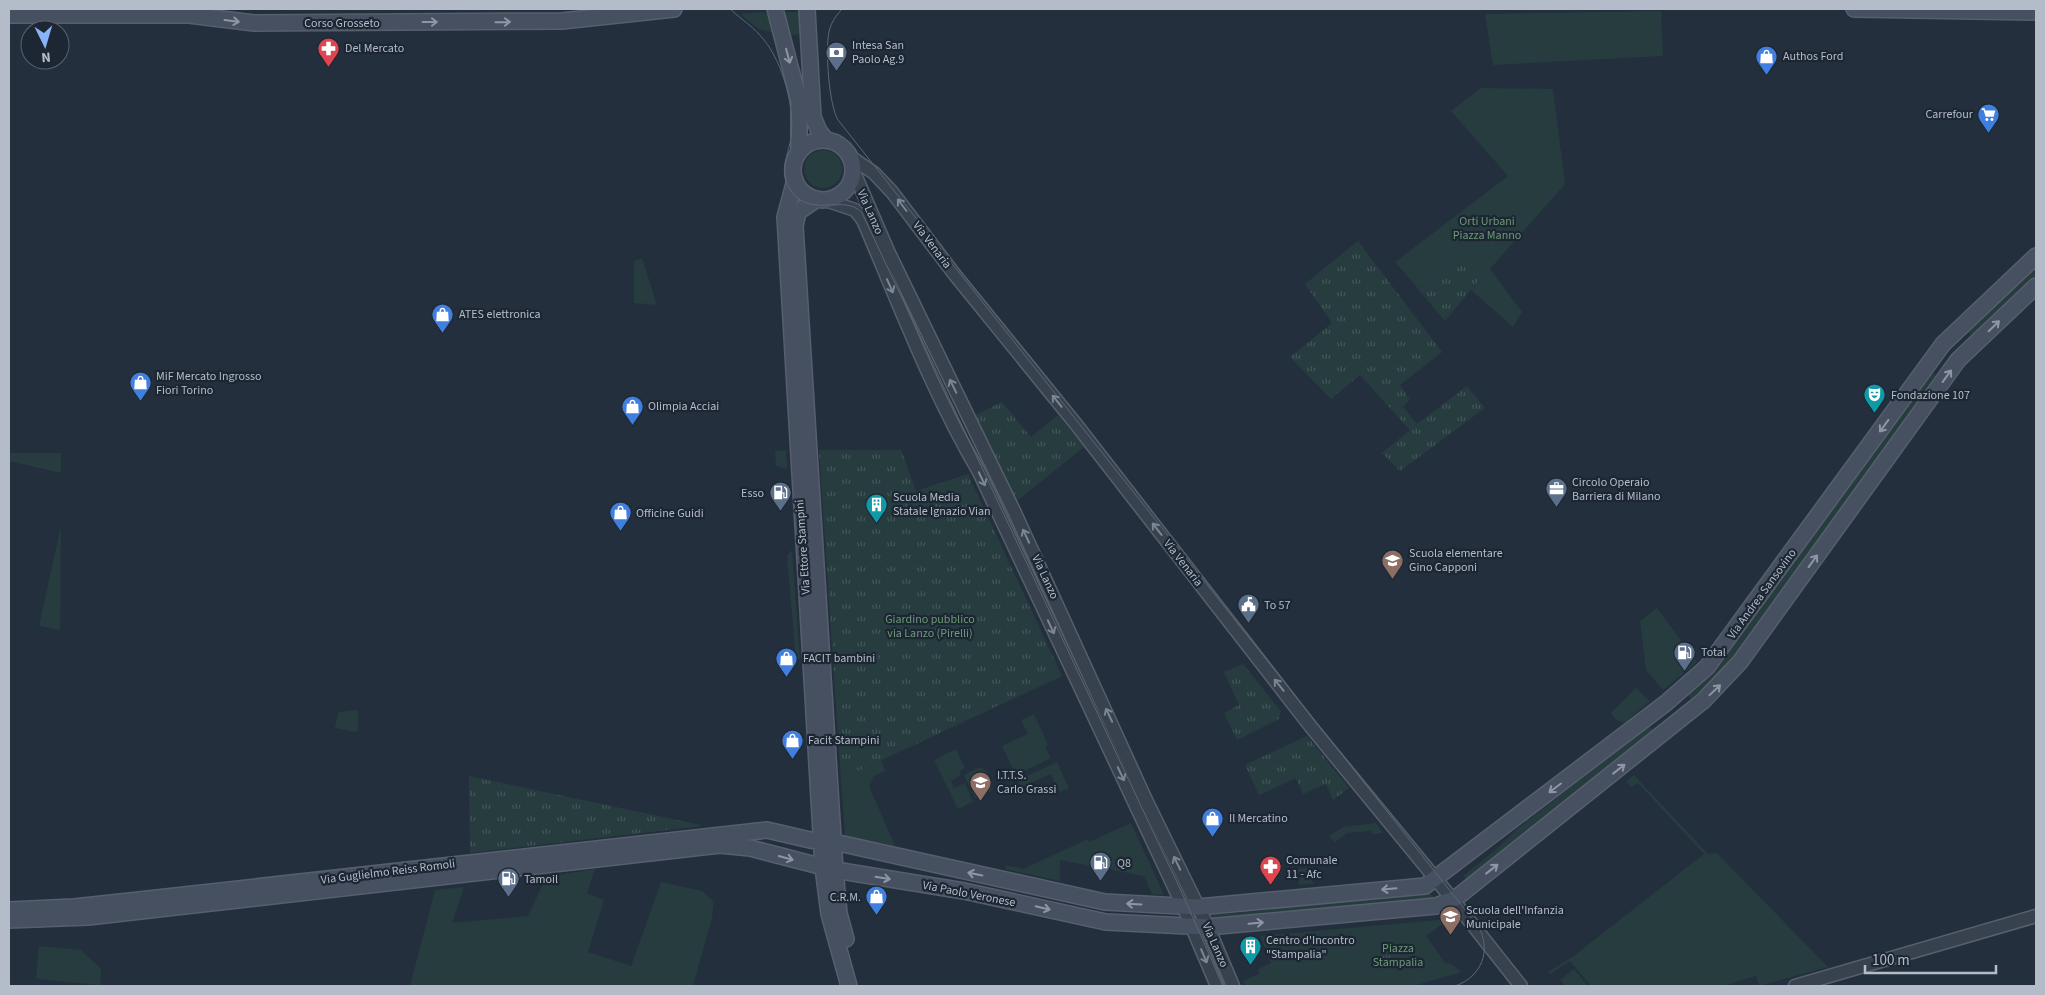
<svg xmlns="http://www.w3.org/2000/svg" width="2045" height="995" font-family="'Source Sans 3',sans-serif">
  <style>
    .green { fill: #263c3f }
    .park { fill: url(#park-tufts) }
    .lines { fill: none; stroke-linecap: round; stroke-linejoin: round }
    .tertiary-casing { stroke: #565f6c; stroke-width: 15 }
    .secondary-casing { stroke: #565f6c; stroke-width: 18 }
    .tertiary { stroke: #38414e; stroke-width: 12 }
    .secondary { stroke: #465061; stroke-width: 15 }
    .tram { stroke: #5a6575; stroke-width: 1 }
    .oneway { stroke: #8e96a5 }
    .oneway2 { stroke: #7c8592 }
    .labels { text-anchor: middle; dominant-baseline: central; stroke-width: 4.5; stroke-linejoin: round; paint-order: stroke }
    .street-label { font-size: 12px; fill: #b4bcc9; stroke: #1d2633 }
    .poi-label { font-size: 12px; fill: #b4bcc9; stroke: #1d2633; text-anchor: start }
    .park-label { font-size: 12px; fill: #6b9a76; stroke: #1d2633 }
  </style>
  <defs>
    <pattern id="park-tufts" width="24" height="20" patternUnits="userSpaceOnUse" patternTransform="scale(1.25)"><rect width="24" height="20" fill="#263c3f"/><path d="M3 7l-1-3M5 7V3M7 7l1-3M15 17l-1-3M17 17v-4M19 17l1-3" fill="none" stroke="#435659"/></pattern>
  </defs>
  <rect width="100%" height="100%" fill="#242f3e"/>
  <!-- green -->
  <g class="green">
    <path d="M1661,11L1663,56L1493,65L1485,14Z"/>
    <path d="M762,12L768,15L774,33L759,29L740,14Z"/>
    <path d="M783,12H800L801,34L790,35L782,14Z"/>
    <path d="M1481,88L1553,89L1565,184L1490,269L1522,312L1513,327L1471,290L1484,274L1466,250L1419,290L1395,262L1508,176L1451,111Z"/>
    <circle cx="823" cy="169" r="19"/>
    <path d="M642,258L657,305L634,303V261Z"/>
    <path d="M2036,264V279L1974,339L1967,331Z"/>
    <path d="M1930,371L1936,375L1914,406L1903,429L1727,672L1694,702L1687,694L1712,673L1720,663Z"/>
    <path d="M786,450L787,469L776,466L775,451Z"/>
    <path d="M9,453H61V473L9,461Z"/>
    <path d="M61,526L60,630L39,626Z"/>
    <path d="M792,550L800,659H796L787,556Z"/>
    <path d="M1657,608L1697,662L1663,690L1646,670L1640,621Z"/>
    <path d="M1636,688L1650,701L1624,723L1616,720L1611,713Z"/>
    <path d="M358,710V730L356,732L335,728L338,712Z"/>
    <path d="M1034,714L1048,745L1045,746L1051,758L1016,775L1002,746L1028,734L1021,720Z"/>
    <path d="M1649,725L1656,734L1468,881L1463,876L1493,852L1516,830Z"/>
    <path d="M956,749L965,768L960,771L961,775L951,781L954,788L965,783L973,802L958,809L934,760Z"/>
    <path d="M881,760L885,771L874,776L869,786L895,846L845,836L841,779Z"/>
    <path d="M1057,762L1069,788L1060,792L1051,774L1021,787L1018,780Z"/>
    <path d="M980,767L986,771L992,784L991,791L975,798L964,775Z"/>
    <path d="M1634,775L1708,854L1717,853L1828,967L1759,986L1756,976L1722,986H1591L1570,961L1550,974L1548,972L1571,958L1704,854L1638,783L1631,787L1626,781Z"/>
    <path d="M1131,823L1164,895L1152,894L1144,876L1060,860V881L1005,869L1006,865L1023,869L1088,839L1089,842Z"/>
    <path d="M1376,823L1383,833L1372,834V831L1347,833L1335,842L1329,836L1343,827Z"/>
    <path d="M1311,868L1313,884L1299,885L1298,869Z"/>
    <path d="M595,869L587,893L604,900L588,952L631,966L661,882L702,891L714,902L712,918L693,986H410L435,890L464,887L452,923L528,916L546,877Z"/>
    <path d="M1430,893L1434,898L1379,903L1352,909L1212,923L1210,918L1214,915L1261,911L1292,905Z"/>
    <path d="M1449,919L1426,936L1446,964L1450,963L1462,972L1413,986H1245L1243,981L1259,974L1258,969L1271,963L1260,936Z"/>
    <path d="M39,946L81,950L101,969L100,985L36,979Z"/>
    <path d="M1574,969L1588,986H1565L1560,980Z"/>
  </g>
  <!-- park -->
  <g class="park">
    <path d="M1358,241L1442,352L1400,385L1410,399L1403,407L1417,424L1467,386L1485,408L1400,471L1382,453L1410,430L1360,375L1331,399L1290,357L1332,323L1305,284Z"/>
    <path d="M1466,250L1484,274L1445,321L1419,290Z"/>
    <path d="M1002,402L1031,437L1058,415L1084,447L1014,503L973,416Z"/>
    <path d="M819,450H901L916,491L968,474L1062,676L841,779Z"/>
    <path d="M1243,664L1281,711L1279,719L1237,740L1224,713L1239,705L1224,672Z"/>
    <path d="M1307,736L1349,788L1333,800L1326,784L1303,794L1296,778L1259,795L1245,765Z"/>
    <path d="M469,776L701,825L702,826L470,853Z"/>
    <path d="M1393,955L1395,966L1379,967L1377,956Z"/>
  </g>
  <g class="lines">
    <defs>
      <g id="tertiary">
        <path d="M849,156L874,173L892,192L955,275L1075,423L1311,727L1453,900L1521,986"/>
        <path d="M853,170L888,251L1015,513L1146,800L1208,927L1233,986"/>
        <path d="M825,200L855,210L863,220C899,304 932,392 979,472L1183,906L1217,986"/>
        <path d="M1795,986L2036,916"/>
      </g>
      <g id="secondary">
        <path d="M775,9L799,101V152"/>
        <path d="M807,9L813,117L819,131L826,140"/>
        <path d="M1854,9L2036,12"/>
        <path d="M9,15H189L254,23L562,21L674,9"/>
        <circle cx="823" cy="170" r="30"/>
        <path d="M795,180L785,217L823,867L829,914L849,986"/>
        <path d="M817,199L798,212L795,226L835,870L839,913L846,939"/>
        <path d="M9,910L74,907L130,901L767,830L810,840L843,844L1105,902L1198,907L1425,886L1666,703L1707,667L1943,344L2036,256"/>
        <path d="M9,920L88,917L720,845L750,848L835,870L964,891L1106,922L1208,927L1436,906L1456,898L1703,701L1740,662L1958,360L2036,286"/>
      </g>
    </defs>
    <!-- tertiary casing -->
    <use href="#tertiary" class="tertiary-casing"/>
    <!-- secondary casing -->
    <use href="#secondary" class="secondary-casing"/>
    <!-- tertiary -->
    <use href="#tertiary" class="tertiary"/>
    <!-- secondary -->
    <use href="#secondary" class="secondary"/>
    <!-- tram -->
    <g class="tram">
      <path d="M730,9C741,19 755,28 764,40C783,63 795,108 791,137C789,154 779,169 788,186C807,222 845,192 862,213L1182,893L1223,986"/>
      <path d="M842,9C836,16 831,22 829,32C825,50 829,105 838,120L1478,926C1492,950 1482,977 1455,986"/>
    </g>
  </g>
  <!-- one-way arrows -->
  <defs><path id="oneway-shaft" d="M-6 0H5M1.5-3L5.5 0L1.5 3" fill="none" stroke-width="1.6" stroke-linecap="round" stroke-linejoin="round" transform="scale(1.25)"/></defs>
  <g class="oneway">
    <use href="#oneway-shaft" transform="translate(232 21) rotate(7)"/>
    <use href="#oneway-shaft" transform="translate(430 22)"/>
    <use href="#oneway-shaft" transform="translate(503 22) rotate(-1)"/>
    <use href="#oneway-shaft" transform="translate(788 56) rotate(75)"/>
    <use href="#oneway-shaft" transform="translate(1994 326) rotate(-44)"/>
    <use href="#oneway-shaft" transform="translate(1947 376) rotate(-54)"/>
    <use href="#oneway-shaft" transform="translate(1884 426) rotate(126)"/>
    <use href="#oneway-shaft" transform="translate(1813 561) rotate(-54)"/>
    <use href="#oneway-shaft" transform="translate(1715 690) rotate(-43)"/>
    <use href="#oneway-shaft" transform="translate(1619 769) rotate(-38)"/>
    <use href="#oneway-shaft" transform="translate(1555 788) rotate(143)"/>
    <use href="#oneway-shaft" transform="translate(786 858) rotate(15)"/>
    <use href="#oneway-shaft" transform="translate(1492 869) rotate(-38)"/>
    <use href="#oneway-shaft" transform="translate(975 874) rotate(-168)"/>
    <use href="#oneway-shaft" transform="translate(883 878) rotate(9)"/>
    <use href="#oneway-shaft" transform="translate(1389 889) rotate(175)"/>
    <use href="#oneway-shaft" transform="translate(1134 904) rotate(-177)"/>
    <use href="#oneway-shaft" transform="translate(1043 908) rotate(13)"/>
    <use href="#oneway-shaft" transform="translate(1256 923) rotate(-5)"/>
  </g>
  <g class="oneway2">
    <use href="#oneway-shaft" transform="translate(902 205) rotate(-127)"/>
    <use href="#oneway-shaft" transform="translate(890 286) rotate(66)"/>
    <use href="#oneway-shaft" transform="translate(953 386) rotate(-116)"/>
    <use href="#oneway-shaft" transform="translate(1057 401) rotate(-129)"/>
    <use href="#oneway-shaft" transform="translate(982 479) rotate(65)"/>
    <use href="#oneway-shaft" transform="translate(1157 529) rotate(-128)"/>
    <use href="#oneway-shaft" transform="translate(1026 536) rotate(-115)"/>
    <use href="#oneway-shaft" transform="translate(1051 627) rotate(65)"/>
    <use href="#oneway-shaft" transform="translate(1279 685) rotate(-129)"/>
    <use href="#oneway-shaft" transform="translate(1109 715) rotate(-115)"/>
    <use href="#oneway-shaft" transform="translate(1121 774) rotate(65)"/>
    <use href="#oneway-shaft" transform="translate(1177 863) rotate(-116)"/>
    <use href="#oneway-shaft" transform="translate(1204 956) rotate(67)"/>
  </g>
  <!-- icons -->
  <defs>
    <symbol id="pharmacy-pin" viewBox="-11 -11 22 30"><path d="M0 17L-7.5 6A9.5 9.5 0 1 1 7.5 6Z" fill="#e0444e" stroke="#1d2633"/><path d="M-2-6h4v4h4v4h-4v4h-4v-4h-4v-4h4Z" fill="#fff"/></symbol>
    <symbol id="bank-pin" viewBox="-11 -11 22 30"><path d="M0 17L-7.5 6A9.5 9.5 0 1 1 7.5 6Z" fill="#5c6f8a" stroke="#1d2633"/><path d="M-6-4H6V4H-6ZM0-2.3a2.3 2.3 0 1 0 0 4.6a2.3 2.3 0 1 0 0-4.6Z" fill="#fff"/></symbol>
    <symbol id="shop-pin" viewBox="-11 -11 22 30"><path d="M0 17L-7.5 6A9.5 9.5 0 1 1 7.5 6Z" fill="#3f7fe0" stroke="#1d2633"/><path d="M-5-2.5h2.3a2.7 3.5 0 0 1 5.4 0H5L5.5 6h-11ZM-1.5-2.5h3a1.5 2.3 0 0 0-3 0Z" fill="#fff"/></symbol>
    <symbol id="supermarket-pin" viewBox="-11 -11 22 30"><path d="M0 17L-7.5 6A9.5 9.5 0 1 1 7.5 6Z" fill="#3f7fe0" stroke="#1d2633"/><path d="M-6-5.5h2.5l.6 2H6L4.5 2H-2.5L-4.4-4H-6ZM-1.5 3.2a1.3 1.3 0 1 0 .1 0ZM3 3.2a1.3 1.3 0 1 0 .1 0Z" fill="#fff"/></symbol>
    <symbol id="theatre-pin" viewBox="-11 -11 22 30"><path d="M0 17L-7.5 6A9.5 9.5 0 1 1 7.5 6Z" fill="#0f9aa8" stroke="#1d2633"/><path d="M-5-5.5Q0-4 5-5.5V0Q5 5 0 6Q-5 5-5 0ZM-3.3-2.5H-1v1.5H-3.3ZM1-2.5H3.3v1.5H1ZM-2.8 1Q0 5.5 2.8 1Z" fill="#fff"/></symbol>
    <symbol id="office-pin" viewBox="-11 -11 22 30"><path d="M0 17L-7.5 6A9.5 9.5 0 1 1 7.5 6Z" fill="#5c6f8a" stroke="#1d2633"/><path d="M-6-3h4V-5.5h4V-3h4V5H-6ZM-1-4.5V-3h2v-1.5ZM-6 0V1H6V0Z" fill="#fff"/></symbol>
    <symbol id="fuel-pin" viewBox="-11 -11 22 30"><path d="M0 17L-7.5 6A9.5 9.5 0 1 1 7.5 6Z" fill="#5c6f8a" stroke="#1d2633"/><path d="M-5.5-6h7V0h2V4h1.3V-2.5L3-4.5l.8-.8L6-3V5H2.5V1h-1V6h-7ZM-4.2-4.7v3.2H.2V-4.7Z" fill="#fff"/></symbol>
    <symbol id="building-pin" viewBox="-11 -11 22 30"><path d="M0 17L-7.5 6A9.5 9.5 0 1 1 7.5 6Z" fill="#0f9aa8" stroke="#1d2633"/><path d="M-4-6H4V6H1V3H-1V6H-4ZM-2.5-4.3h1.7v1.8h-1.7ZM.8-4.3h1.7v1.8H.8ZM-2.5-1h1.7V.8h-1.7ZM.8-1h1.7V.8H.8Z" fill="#fff"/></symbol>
    <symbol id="school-pin" viewBox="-11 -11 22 30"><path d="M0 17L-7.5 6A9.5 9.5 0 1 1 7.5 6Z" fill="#8d6e63" stroke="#1d2633"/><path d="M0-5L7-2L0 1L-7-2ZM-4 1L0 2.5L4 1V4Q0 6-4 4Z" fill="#fff"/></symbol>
    <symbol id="civic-pin" viewBox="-11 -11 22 30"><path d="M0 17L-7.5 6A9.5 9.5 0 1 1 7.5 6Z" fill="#5c6f8a" stroke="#1d2633"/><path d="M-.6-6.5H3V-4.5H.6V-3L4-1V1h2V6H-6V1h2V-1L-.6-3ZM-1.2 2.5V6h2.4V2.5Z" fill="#fff"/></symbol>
  </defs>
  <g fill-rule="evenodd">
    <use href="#pharmacy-pin" x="316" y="36" width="25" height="34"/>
    <use href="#bank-pin" x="824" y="40" width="25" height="34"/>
    <use href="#shop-pin" x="1754" y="44" width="25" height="34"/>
    <use href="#supermarket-pin" x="1976" y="102" width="25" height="34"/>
    <use href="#shop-pin" x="430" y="302" width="25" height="34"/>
    <use href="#shop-pin" x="128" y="370" width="25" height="34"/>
    <use href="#theatre-pin" x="1862" y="382" width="25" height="34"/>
    <use href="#shop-pin" x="620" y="394" width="25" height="34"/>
    <use href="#office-pin" x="1544" y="476" width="25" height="34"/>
    <use href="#fuel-pin" x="768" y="480" width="25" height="34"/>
    <use href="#building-pin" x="864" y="492" width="25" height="34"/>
    <use href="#shop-pin" x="608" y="500" width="25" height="34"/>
    <use href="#school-pin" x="1380" y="548" width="25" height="34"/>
    <use href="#civic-pin" x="1236" y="592" width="25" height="34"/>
    <use href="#fuel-pin" x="1672" y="640" width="25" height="34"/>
    <use href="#shop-pin" x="774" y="646" width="25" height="34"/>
    <use href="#shop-pin" x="780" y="728" width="25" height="34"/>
    <use href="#school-pin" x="968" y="770" width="25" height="34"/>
    <use href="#shop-pin" x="1200" y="806" width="25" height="34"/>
    <use href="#fuel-pin" x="1088" y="850" width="25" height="34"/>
    <use href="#pharmacy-pin" x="1258" y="854" width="25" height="34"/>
    <use href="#fuel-pin" x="496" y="866" width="25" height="34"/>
    <use href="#shop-pin" x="864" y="884" width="25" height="34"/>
    <use href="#school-pin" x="1438" y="904" width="25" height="34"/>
    <use href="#building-pin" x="1238" y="934" width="25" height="34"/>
  </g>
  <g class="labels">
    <!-- street labels -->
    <g class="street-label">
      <text x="342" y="23">Corso Grosseto</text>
      <text transform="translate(870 212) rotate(66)">Via Lanzo</text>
      <text transform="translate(932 245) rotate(53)">Via Venaria</text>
      <text transform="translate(803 547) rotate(-94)">Via Ettore Stampini</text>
      <text transform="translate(1183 563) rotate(52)">Via Venaria</text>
      <text transform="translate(1045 577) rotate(65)">Via Lanzo</text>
      <text transform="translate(1762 594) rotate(-54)">Via Andrea Sansovino</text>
      <text transform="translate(388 872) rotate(-7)">Via Guglielmo Reiss Romoli</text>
      <text transform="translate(969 894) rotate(11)">Via Paolo Veronese</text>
      <text transform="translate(1215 945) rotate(66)">Via Lanzo</text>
    </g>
    <!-- poi labels -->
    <g class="poi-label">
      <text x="852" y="45">Intesa San<tspan x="852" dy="14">Paolo Ag.9</tspan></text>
      <text x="345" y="48">Del Mercato</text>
      <text x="1783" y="56">Authos Ford</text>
      <text x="1973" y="114" text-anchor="end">Carrefour</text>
      <text x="459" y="314">ATES elettronica</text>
      <text x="156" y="376">MiF Mercato Ingrosso<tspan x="156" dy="14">Fiori Torino</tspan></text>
      <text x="1891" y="395">Fondazione 107</text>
      <text x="648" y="406">Olimpia Acciai</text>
      <text x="1572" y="482">Circolo Operaio<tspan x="1572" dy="14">Barriera di Milano</tspan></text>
      <text x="764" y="493" text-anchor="end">Esso</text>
      <text x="893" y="497">Scuola Media<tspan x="893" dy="14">Statale Ignazio Vian</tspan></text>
      <text x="636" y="513">Officine Guidi</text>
      <text x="1409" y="553">Scuola elementare<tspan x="1409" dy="14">Gino Capponi</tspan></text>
      <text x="1264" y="605">To 57</text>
      <text x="1701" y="652">Total</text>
      <text x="803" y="658">FACIT bambini</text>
      <text x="808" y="740">Facit Stampini</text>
      <text x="997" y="775">I.T.T.S.<tspan x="997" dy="14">Carlo Grassi</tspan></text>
      <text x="1229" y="818">Il Mercatino</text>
      <text x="1286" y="860">Comunale<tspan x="1286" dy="14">11 - Afc</tspan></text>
      <text x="1117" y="863">Q8</text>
      <text x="524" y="879">Tamoil</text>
      <text x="861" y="897" text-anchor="end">C.R.M.</text>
      <text x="1466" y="910">Scuola dell'Infanzia<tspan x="1466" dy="14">Municipale</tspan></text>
      <text x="1266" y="940">Centro d'Incontro<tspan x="1266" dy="14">"Stampalia"</tspan></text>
    </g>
    <!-- park labels -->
    <g class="park-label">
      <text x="1487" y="221">Orti Urbani<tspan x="1487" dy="14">Piazza Manno</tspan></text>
      <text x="930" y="619">Giardino pubblico<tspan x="930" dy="14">via Lanzo (Pirelli)</tspan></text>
      <text x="1398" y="948">Piazza<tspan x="1398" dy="14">Stampalia</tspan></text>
    </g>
  </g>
  <!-- border -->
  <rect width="2045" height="995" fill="none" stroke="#b4bcc9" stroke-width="20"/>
  <!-- north arrow -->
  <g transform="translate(45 45) rotate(175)"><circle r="24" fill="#1d2633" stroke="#59626f"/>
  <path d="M0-4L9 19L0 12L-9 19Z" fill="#8ab4f8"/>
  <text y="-8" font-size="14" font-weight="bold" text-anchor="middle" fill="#b4bcc9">N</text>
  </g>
  <!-- scale -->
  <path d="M1865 965v8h131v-8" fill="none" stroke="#b4bcc9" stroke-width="2.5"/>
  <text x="1872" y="965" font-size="15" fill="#b4bcc9" stroke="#1d2633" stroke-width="4" paint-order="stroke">100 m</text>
</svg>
